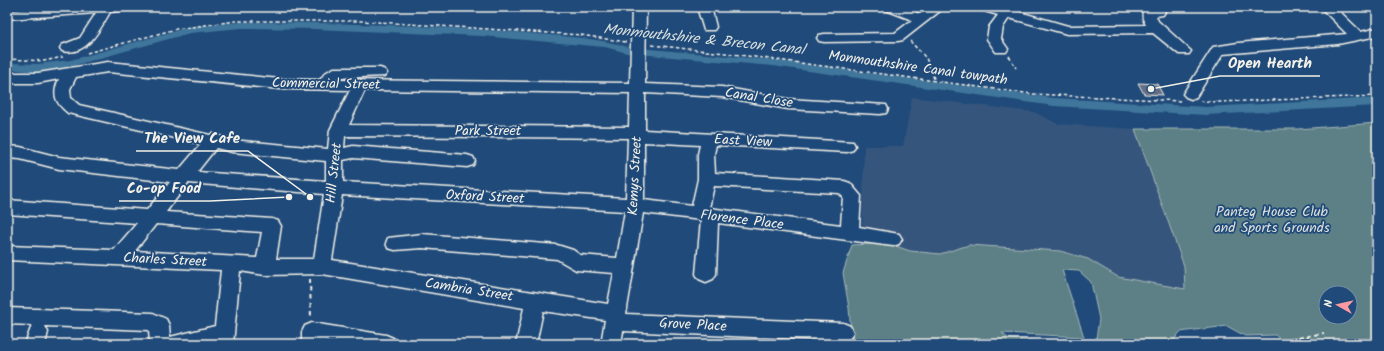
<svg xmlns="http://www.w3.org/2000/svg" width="1384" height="351" font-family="Kalam,sans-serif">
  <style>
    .built { fill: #34557d }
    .green { fill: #5b8086; stroke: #a8b8b7; fill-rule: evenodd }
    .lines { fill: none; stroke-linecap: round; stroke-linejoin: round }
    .canal { fill: #3f769b; fill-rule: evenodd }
    .building { fill: #646e84; stroke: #f4f1e8 }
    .minor-casing { stroke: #f4f1e8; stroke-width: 3 }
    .path-far1 { stroke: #f4f1e8; stroke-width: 1.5; stroke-dasharray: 3.5 2.5; stroke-linecap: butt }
    .path { stroke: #f4f1e8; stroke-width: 2; stroke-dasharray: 4.5 3.5; stroke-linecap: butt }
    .minor { fill: #1f4a7a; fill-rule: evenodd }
    .labels { text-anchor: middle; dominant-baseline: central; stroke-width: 3.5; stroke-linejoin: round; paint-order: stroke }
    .street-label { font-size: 14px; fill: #f4f1e8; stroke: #1f4a7a }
    .park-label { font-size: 14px; fill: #dde0d9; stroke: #1f4a7a }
    .water-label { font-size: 15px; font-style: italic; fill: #d9dfdc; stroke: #1f4a7a }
    .leader { fill: none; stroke: #f4f1e8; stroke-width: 1.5 }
    .callout-dot { fill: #f4f1e8; stroke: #1f4a7a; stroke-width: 1.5 }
    .callout-label { font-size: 15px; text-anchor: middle; font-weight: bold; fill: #f4f1e8; stroke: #1f4a7a; stroke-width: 3.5; stroke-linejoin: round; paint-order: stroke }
  </style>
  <rect width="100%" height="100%" fill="#1f4a7a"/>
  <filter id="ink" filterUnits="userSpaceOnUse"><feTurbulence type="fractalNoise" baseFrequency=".025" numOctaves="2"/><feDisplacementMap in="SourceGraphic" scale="8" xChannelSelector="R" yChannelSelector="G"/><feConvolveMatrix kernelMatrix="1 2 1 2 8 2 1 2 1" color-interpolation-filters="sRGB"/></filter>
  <g filter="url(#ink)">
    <!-- built -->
    <path class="built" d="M912,97L1034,112L1058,124L1135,129L1194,294L1099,283L1082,264L965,261L862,244L864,146H903Z"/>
    <!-- green -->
    <path class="green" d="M1377,123V342L1366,344H1286L1275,335L1245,336L1227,326L1180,332L1171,344H1099L1096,339L1099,319L1091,282L1079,271L1062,270L1084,337L1002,333L1009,339L1036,341L1038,344H852L849,308L843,273L852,245L887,243L910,251L940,254L969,245L1060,251L1088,259L1118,277L1185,289L1184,266L1135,129H1298ZM1326,293H1350V317H1326Z"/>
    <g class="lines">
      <!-- canal -->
      <path class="canal" d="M241,22C332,23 423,25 514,32C552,36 591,36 628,47L773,60L1054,98L1206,107L1377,98V106L1206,115L1054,106L773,66L627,53L605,47L481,36L314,29L241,28L190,33L72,66L38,72L7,69V63L38,64L71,60L189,27Z"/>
    </g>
    <!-- building -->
    <path class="building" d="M1138,83L1157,84L1163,95L1144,94Z"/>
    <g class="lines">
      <defs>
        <g id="minor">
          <path d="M64,7H129L127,10L110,12C100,29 87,57 62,51L60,48L62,45L80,38L96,13L7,19V11Z"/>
          <path d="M632,7H646L645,84L722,87L788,99L886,105L888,109L886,113L880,114L788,109L722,97L645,93V130L853,142L855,146L853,150L847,152L716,145L714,154L715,173L844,181L850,183L861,196L859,227L899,234L902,239L899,244L893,246L718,223L716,274L713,279L706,282L699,279L696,274L701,220L643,213L626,314L843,323L850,326L853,332L850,338L843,341L623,331L621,344H601L605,320L543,311L536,344H516L524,308L322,274L265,275L240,271L233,344H150L149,330L45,326L48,332L45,344H25L32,325L7,324V308L153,313L166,319L169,325L170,337L215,326L221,270L7,260V246L114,250L137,223L7,214V200L147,210L170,182L59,169L20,159L7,158V146L20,147L59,157L179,170L201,144L68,113C55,103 52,94 59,79L38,83H7V73H38L108,62L280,79L320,80L325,73L334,68H380L385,70L387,73L385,76L337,78L335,80L630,83ZM108,72L280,89L350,90L330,130L328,149L232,140L213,134L210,135L79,105L71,98L70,89L76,77ZM365,90L630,93L629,127L349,125ZM345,136L628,138L626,198L343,182V160L353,158L467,167L473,165L475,161L473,157L467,155L353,146L344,148ZM644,142L700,145L698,154V179L692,206L644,200ZM216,148L232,152L326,161V181L197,172ZM188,183L324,194L314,259H276L281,226L278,221L272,219L166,212ZM714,186L839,193L843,197L841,225L709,208ZM342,195L625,211L617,258L580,255L573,250L557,245L422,234L388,238L386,243L388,248L395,250L422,248L557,259L576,270L614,273L608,304L332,260ZM156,224L262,232L257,258L135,251Z"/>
          <path d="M697,7H711L716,27L714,30H704Z"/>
          <path d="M884,7H903L920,14L929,7H945L903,40L898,41L824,42L819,41L817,38L819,35L824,34L895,33L912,20L886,10Z"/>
          <path d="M979,7L1006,8L1068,26L1146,25C1143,20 1141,15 1144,10L1158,8L1163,9L1165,12L1163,15L1156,16L1158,21L1191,51L1189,54H1179L1153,33L1067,34L1009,18L1003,27L1001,39L1008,49L1006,52H996L987,39L989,27L998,15L981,10Z"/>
          <path d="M1320,7H1335L1361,32L1377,28V36L1338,44L1223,54L1196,97L1191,99L1186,97L1183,94L1213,47L1238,43L1347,34Z"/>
          <path d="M312,323L386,335L393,338L396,344L322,342V344H302V332L305,326Z"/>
        </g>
      </defs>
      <!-- minor casing -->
      <use href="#minor" class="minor-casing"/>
      <!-- path-far1 -->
      <g class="path-far1">
        <path d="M910,41L926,58L935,81"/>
        <path d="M652,45L725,53L1032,94L1182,101"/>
        <path d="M87,53L176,29L236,21H362L581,35L626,42"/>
        <path d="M1009,56L1016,68"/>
        <path d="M7,59L44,61L63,57"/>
        <path d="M1200,101L1219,102L1377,96"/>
      </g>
      <!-- path -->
      <g class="path">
        <path d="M310,279L311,319"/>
        <path d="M1227,344H1245"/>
        <path d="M1267,344L1324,333"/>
      </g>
      <!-- minor -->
      <use href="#minor" class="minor"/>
    </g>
  </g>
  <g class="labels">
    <!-- street labels -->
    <g class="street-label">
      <text transform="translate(918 68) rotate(8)">Monmouthshire Canal towpath</text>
      <text transform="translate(326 84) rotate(1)">Commercial Street</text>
      <text transform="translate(759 98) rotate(9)">Canal Close</text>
      <text x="488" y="131">Park Street</text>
      <text transform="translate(743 141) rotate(3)">East View</text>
      <text transform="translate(334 173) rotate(-84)">Hill Street</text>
      <text transform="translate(635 176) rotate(-87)">Kemys Street</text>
      <text transform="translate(485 197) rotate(3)">Oxford Street</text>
      <text transform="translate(742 220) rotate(7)">Florence Place</text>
      <text transform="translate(165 260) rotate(3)">Charles Street</text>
      <text transform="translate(469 290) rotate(9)">Cambria Street</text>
      <text transform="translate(693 325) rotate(3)">Grove Place</text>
    </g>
    <!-- park labels -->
    <g class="park-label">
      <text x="1272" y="212">Panteg House Club<tspan x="1272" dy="16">and Sports Grounds</tspan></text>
    </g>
    <!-- water labels -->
    <g class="water-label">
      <text transform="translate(704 40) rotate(6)">Monmouthshire &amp; Brecon Canal</text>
    </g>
  </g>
  <!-- callouts -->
  <path class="leader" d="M1151 89L1220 76H1320M310 197L248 151H136M289 197L210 201H119"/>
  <g class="callout-dot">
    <circle cx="1151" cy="89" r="4"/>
    <circle cx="310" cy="197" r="4"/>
    <circle cx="289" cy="197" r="4"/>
  </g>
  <g class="callout-label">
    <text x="1270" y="68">Open Hearth</text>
    <text x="192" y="143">The View Cafe</text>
    <text x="164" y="193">Co-op Food</text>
  </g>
  <!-- margin -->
  <rect width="1384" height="351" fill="none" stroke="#1f4a7a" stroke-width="24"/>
  <rect x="12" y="12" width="1360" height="327" fill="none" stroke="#f4f1e8" stroke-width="1.5" filter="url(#ink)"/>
  <!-- north arrow -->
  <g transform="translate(1338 305) rotate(278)"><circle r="19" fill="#1f4a7a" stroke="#748da6"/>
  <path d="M0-3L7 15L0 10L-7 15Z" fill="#ff9aa2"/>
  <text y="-6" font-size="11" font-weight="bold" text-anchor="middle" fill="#f4f1e8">N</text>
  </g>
</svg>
